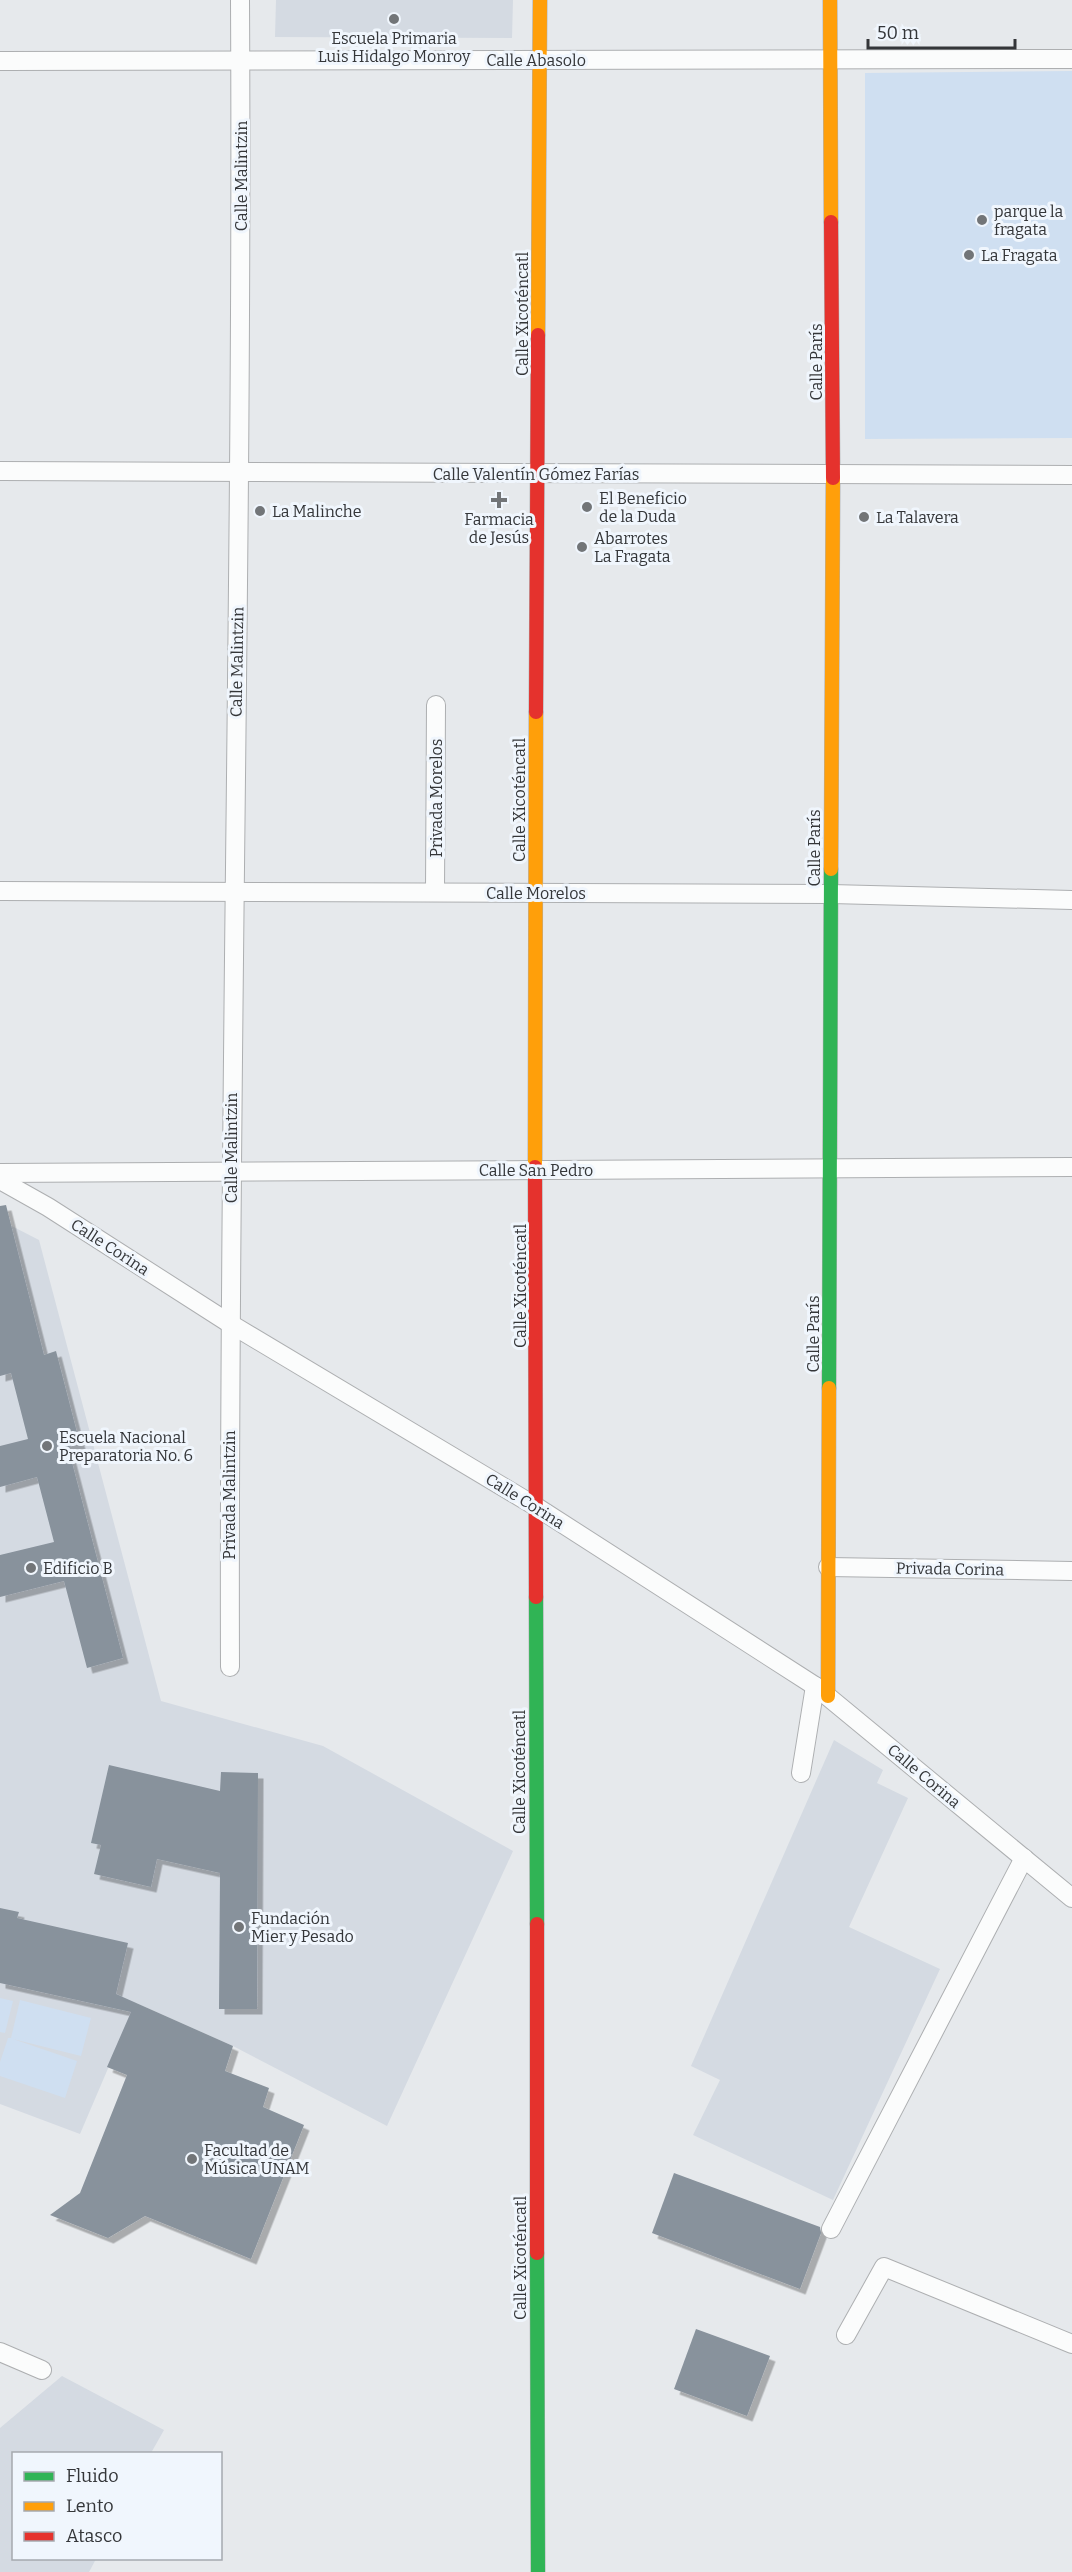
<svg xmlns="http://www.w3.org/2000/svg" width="1072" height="2572" font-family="Bitter,serif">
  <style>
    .built { fill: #d4dae2 }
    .green { fill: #cfdff1 }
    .building { fill: #88929c; filter: url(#shadow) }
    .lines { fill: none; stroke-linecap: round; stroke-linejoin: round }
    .street-casing { stroke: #adafb1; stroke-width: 20 }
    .fast-casing { stroke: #adafb1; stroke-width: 15 }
    .slow-casing { stroke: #adafb1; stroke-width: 15 }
    .jam-casing { stroke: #adafb1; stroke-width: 15 }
    .street { stroke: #fbfcfc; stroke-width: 18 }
    .fast { stroke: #30b455; stroke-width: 14 }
    .slow { stroke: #ff9f0a; stroke-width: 14 }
    .jam { stroke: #e5322d; stroke-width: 14 }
    .poi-dot { fill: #727578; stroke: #f0f6fd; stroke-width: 2 }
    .labels { text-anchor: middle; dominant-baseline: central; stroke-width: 6; stroke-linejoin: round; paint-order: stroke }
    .poi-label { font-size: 16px; fill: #343639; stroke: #f0f6fd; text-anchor: start }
    .street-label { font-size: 16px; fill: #343639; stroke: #f0f6fd }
  </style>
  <defs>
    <filter id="shadow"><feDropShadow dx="5.5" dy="5.5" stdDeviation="0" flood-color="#0004"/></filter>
  </defs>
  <rect width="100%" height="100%" fill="#e6e9ec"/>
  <!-- built -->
  <g class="built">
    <path d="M276,0H513L512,38L275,37Z"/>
    <path d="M0,1220L39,1240L161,1701L323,1746L513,1851L387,2126L233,2046L136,2003L80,2134L0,2104Z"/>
    <path d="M834,1740L883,1770L877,1783L908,1798L849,1927L940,1969L833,2200L693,2135L720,2080L691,2066Z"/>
    <path d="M62,2376L164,2430L151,2453L14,2454V2558L96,2559L89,2572H0V2428Z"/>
  </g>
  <!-- green -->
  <g class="green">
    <path d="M1072,71V438L865,439V73Z"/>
    <path d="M0,1998L13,2001L5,2033L0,2032Z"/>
    <path d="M20,2000L91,2018L81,2056L13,2039L77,2061L65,2098L0,2076V2062L8,2038H11Z"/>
  </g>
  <!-- building -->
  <g class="building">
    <path d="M6,1205L44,1355L56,1351L80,1444L68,1447L123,1658L87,1668L64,1581L0,1597V1555L54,1542L37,1477L0,1487V1446L28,1439L11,1373L0,1376V1206Z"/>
    <path d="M109,1765L220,1791L221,1772L258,1773L257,2009H219L220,1873L157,1859L151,1887L94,1874L101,1845L91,1843Z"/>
    <path d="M0,1908L19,1912L17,1918L128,1943L116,1994L233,2046L225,2071L269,2088L263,2107L304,2125L251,2259L145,2216L108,2238L50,2215L80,2193L127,2075L107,2067L131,2012L0,1983Z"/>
    <path d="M674,2173L820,2227L821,2233L800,2289L652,2233Z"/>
    <path d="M696,2329L770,2356L747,2416L674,2389Z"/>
  </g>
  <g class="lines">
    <defs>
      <g id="street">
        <path d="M0,61L1072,59"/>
        <path d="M0,471L1072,475"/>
        <path d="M0,891L831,894L1072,900"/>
        <path d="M435,892L436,705"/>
        <path d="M0,1173L1072,1167"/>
        <path d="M0,1180L48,1207L229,1323L535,1506L815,1686L1072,1898"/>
        <path d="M828,1567L1072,1571"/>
        <path d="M230,1667C228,1112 243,556 240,0"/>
        <path d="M801,1773L815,1686"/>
        <path d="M831,2229L1024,1858"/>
        <path d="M846,2335L884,2267L1072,2344"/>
        <path d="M0,2352L42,2370"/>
      </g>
      <g id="fast">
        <path d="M829,1388L831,869"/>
        <path d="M536,1597L537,1924"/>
        <path d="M537,2253L538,2572"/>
      </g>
      <g id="slow">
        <path d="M830,0L831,222"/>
        <path d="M538,335L540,0"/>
        <path d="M831,869L833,478"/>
        <path d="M535,1167L536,712"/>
        <path d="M828,1696L829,1388"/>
      </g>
      <g id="jam">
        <path d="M831,222L833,478"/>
        <path d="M536,712L538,335"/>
        <path d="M535,1167L536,1597"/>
        <path d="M537,1924V2253"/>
      </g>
    </defs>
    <!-- street casing -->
    <use href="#street" class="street-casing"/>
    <!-- fast casing -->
    <use href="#fast" class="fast-casing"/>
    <!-- slow casing -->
    <use href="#slow" class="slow-casing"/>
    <!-- jam casing -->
    <use href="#jam" class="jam-casing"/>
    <!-- street -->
    <use href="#street" class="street"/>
    <!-- fast -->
    <use href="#fast" class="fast"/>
    <!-- slow -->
    <use href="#slow" class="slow"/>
    <!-- jam -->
    <use href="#jam" class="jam"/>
  </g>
  <!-- markers -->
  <g class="poi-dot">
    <circle cx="394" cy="19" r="6"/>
    <circle cx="982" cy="220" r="6"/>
    <circle cx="969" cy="255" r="6"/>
    <path d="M496 491h6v6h6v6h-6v6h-6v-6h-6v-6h6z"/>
    <circle cx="587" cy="507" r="6"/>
    <circle cx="260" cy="511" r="6"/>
    <circle cx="864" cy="517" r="6"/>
    <circle cx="582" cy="547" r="6"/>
    <circle cx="47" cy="1446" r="6"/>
    <circle cx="31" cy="1568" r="6"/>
    <circle cx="239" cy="1927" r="6"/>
    <circle cx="192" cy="2159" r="6"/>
  </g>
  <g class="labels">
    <!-- poi labels -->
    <g class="poi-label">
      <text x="394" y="38" text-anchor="middle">Escuela Primaria<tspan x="394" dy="18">Luis Hidalgo Monroy</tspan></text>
      <text x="994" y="211">parque la<tspan x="994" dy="18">fragata</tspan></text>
      <text x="981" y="255">La Fragata</text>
      <text x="599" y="498">El Beneficio<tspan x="599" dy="18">de la Duda</tspan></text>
      <text x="272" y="511">La Malinche</text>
      <text x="876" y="517">La Talavera</text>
      <text x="499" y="519" text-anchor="middle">Farmacia<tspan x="499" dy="18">de Jesús</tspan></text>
      <text x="594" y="538">Abarrotes<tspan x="594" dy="18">La Fragata</tspan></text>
      <text x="59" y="1437">Escuela Nacional<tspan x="59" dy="18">Preparatoria No. 6</tspan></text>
      <text x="43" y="1568">Edificio B</text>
      <text x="251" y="1918">Fundación<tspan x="251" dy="18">Mier y Pesado</tspan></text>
      <text x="204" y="2150">Facultad de<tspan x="204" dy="18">Música UNAM</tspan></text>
    </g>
    <!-- street labels -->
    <g class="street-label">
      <text x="536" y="60">Calle Abasolo</text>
      <text transform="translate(241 176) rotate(-90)">Calle Malintzin</text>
      <text transform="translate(522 314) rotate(-90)">Calle Xicoténcatl</text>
      <text transform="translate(816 362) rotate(-90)">Calle París</text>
      <text x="536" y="474">Calle Valentín Gómez Farías</text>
      <text transform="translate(237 662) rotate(-89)">Calle Malintzin</text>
      <text transform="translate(436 798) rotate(-90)">Privada Morelos</text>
      <text transform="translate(519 800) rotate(-90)">Calle Xicoténcatl</text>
      <text transform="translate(814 848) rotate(-90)">Calle París</text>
      <text x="536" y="893">Calle Morelos</text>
      <text transform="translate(231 1148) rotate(-90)">Calle Malintzin</text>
      <text x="536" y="1170">Calle San Pedro</text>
      <text transform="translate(110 1247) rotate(33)">Calle Corina</text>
      <text transform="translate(520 1286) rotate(-90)">Calle Xicoténcatl</text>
      <text transform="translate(813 1334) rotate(-90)">Calle París</text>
      <text transform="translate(229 1495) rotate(-90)">Privada Malintzin</text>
      <text transform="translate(525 1501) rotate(32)">Calle Corina</text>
      <text transform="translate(950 1569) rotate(1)">Privada Corina</text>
      <text transform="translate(519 1772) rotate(-90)">Calle Xicoténcatl</text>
      <text transform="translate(924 1776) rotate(40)">Calle Corina</text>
      <text transform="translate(520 2258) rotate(-90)">Calle Xicoténcatl</text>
    </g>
  </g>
  <!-- legend -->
  <rect x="12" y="2452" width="210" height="108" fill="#f0f6fd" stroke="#a5a9af" stroke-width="1.5"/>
  <rect x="24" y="2472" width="30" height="9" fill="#30b455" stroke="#a5a9af" stroke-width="1.5"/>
  <text x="66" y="2482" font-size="18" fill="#343639">Fluido</text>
  <rect x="24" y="2502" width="30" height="9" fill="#ff9f0a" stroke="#a5a9af" stroke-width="1.5"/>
  <text x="66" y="2512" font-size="18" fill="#343639">Lento</text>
  <rect x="24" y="2532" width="30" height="9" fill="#e5322d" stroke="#a5a9af" stroke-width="1.5"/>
  <text x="66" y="2542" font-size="18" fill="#343639">Atasco</text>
  <!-- scale -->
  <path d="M868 39v9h147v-9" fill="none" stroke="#343639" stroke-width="3"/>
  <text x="877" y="39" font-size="18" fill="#343639" stroke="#f0f6fd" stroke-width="4.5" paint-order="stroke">50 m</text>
</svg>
